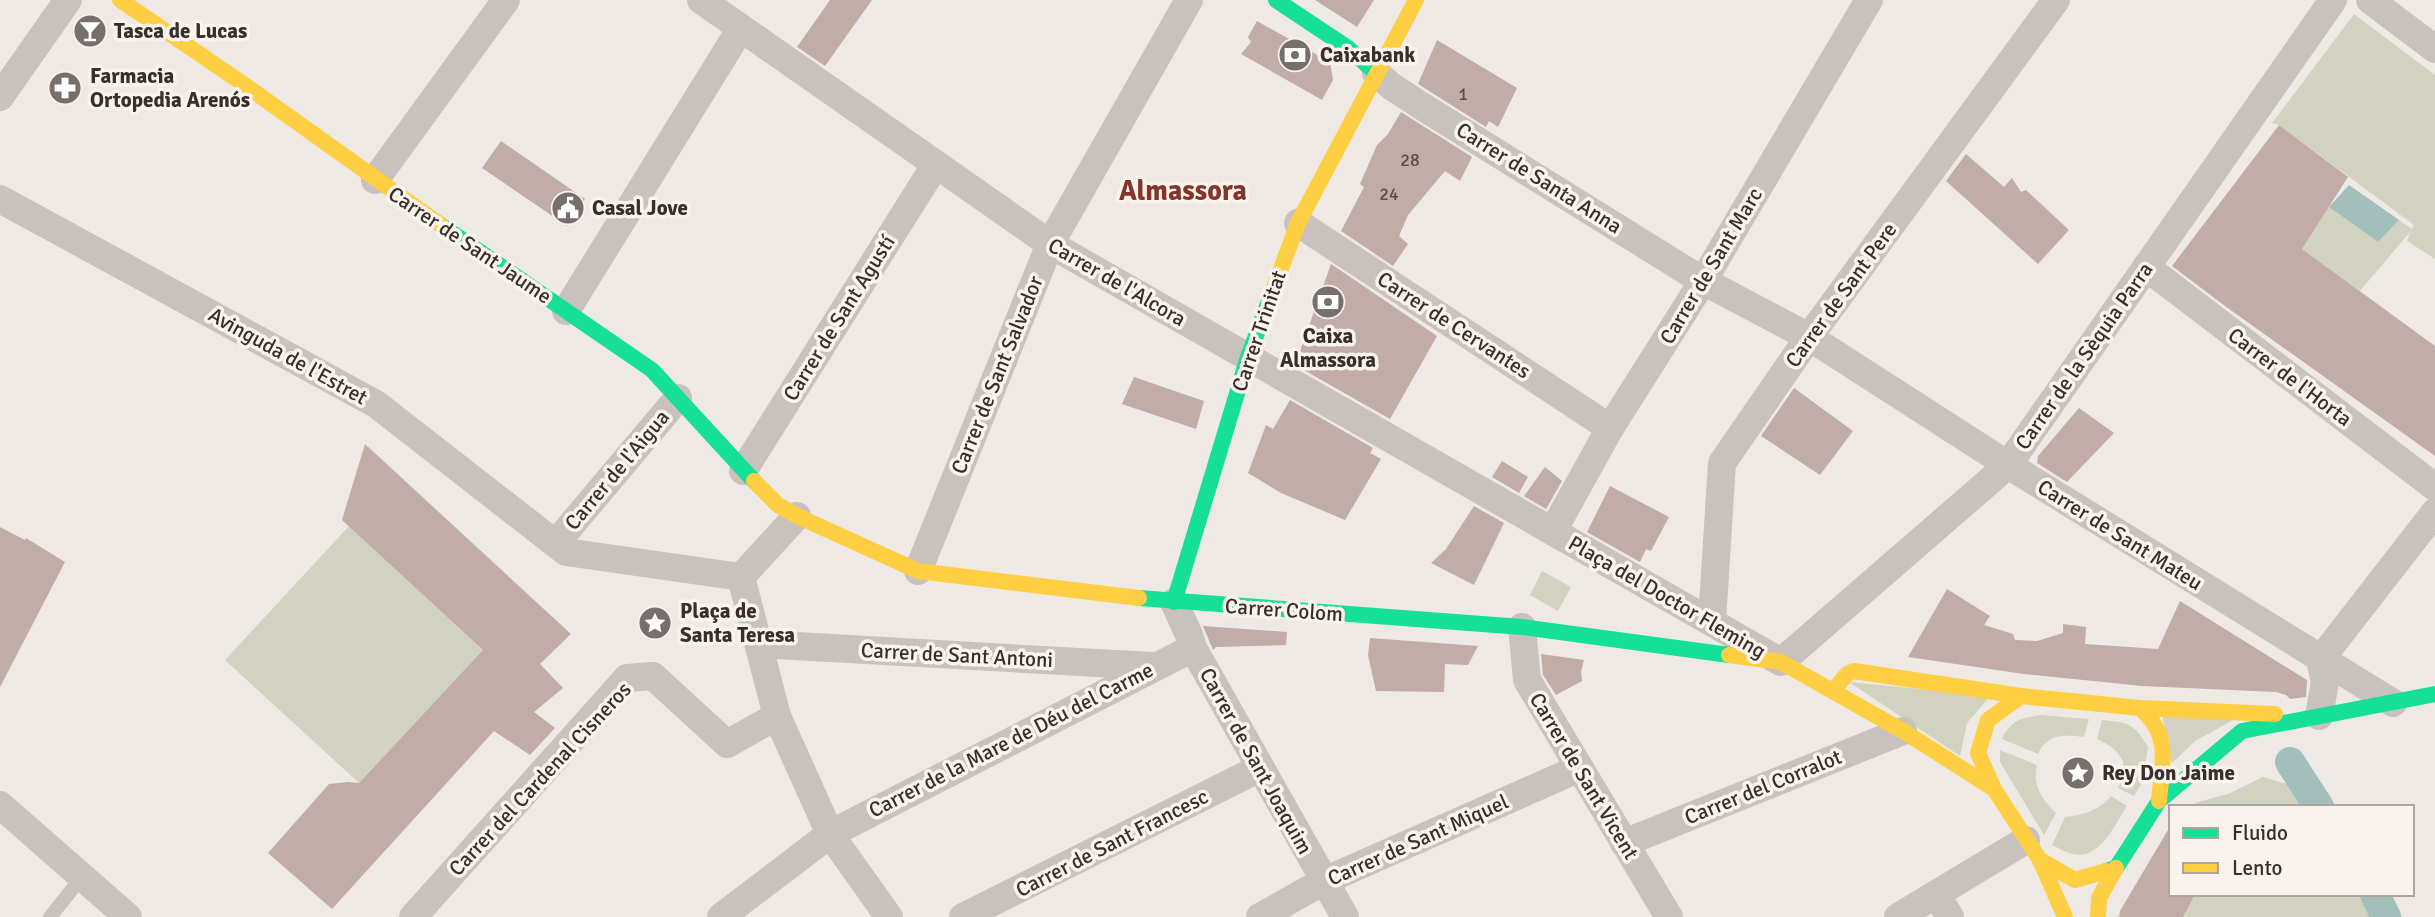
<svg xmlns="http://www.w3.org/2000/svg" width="2435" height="917" font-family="Signika,sans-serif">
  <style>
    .green { fill: #d1d2c0 }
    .water { fill: #a2bfbc }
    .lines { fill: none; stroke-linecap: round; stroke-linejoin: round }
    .canal { stroke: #a2bfbc; stroke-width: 30 }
    .building { fill: #c1aca7 }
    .lane { stroke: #c8c1bd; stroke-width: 14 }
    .street { stroke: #c8c1bd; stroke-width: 28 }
    .fast { stroke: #16e098; stroke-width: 16 }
    .slow { stroke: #ffcf43; stroke-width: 16 }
    .labels { text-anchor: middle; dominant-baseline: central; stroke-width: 7; stroke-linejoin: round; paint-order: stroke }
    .number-label { font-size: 18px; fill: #5a4e4a }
    .poi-label { font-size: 21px; font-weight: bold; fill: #382e2b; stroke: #f9f2ed; text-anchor: start }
    .street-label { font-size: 21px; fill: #382e2b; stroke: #f9f2ed }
    .district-label { font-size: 28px; font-weight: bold; fill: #833529; stroke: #f9f2ed }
  </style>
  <rect width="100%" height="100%" fill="#eee9e5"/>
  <!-- green -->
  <g class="green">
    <path d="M2354,14L2435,75V259L2407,241L2410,232L2360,291L2302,249L2329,207L2378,242L2399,220L2412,229L2414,225L2279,125L2272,123Z"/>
    <path d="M349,526L483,650L359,783L225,660Z"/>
    <path d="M1542,571L1571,587L1558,611L1530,595Z"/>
    <path d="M1849,682L1990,696L1967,723L1960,756Z"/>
    <path d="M2162,714L2237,718L2195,741L2172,763Z"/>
    <path d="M2040,715L2089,719L2084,737C2064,735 2048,733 2038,754L2002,739C2010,721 2021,718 2040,715Z"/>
    <path d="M2102,720C2130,723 2133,723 2148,747L2143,781L2134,796L2118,788C2132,764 2120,749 2097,739Z"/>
    <path d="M2000,750L2037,765C2032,786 2042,799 2056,813L2044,835L2000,762Z"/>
    <path d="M2263,777L2301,788L2309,807H2188L2198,802L2228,794Z"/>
    <path d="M2111,796L2127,806C2116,823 2099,861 2073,854C2066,853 2059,848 2052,845L2065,817C2083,815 2099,811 2111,796Z"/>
    <path d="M2171,825V894H2366L2376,917H2117Z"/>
  </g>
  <!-- water -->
  <path class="water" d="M2349,185L2399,220L2378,242L2329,207Z"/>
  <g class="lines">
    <!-- canal -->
    <g class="canal">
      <path d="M2290,762L2319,807"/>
      <path d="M2375,894L2386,917"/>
    </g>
  </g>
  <!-- building -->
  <g class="building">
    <path d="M830,0H872L825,66L797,47Z"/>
    <path d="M1315,0H1374L1357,27Z"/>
    <path d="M1257,21L1330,62L1333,80L1322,100L1241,54L1251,42L1248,37Z"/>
    <path d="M1437,40L1517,88L1498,127L1489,121L1486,127L1418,84Z"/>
    <path d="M1401,112L1472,157L1460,181L1445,171L1408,215L1399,236L1408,244L1393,266L1341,231L1364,187L1360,184L1377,145L1388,134Z"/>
    <path d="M2279,125L2348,177L2302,249L2435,346V456L2225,306L2172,266Z"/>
    <path d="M501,141L585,199L567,226L482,168Z"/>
    <path d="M1966,154L2004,187L2012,178L2021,192L2026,190L2069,230L2038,264L1946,181Z"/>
    <path d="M1331,264L1437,336L1390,419L1295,365Z"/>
    <path d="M1134,377L1204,401L1196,429L1122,404Z"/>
    <path d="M1794,388L1853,431L1820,475L1761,436Z"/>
    <path d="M1290,400L1373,448L1370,453L1381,459L1345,520L1281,493L1248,473L1266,425L1273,429Z"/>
    <path d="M2079,408L2114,433L2067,482L2037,463L2038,456Z"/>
    <path d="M365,444L571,634L540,664L563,688L534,712L555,728L530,755L494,731L332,909L268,853L329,784L348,782L359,783L483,650L342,520Z"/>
    <path d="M1502,461L1528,477L1519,493L1492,477Z"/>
    <path d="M1545,467L1562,481L1546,509L1524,496Z"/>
    <path d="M1610,486L1669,517L1651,551L1646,549L1640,562L1587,532Z"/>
    <path d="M1474,506L1504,523L1474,585L1431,563L1446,549Z"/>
    <path d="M0,527L25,540L26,538L65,562L0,687Z"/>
    <path d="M1947,589L1990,616L1984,625L2013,634L2015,640L2037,641L2063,633V624L2086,627L2085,644L2158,649L2180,601L2307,680L2306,697L2290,699L2286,695L2276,692L2142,686L2024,674L1908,657Z"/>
    <path d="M1203,626L1287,632L1286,645L1216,647L1213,650Z"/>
    <path d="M1370,638L1478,646L1468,665L1445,664L1444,692L1376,691L1368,655Z"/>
    <path d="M1541,654L1584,660L1581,672L1582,681L1556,695L1543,675Z"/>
    <path d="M2171,825V894H2195L2183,917H2120V911Z"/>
  </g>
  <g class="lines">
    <!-- lane -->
    <path class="lane" d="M50,917L82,877"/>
    <!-- street -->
    <g class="street">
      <path d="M701,0L1050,244L1781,662L2008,465L2333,0"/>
      <path d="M2370,0L2435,49"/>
      <path d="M1376,73L1391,86L1420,105L1703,281L1809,337L2008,465L2393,703"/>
      <path d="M0,97L68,0"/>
      <path d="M375,180L506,0"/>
      <path d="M0,199L376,404L566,552L741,577L777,716L830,834L889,917"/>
      <path d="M1298,223L1610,428"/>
      <path d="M2146,267L2435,487"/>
      <path d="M566,311L741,28"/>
      <path d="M743,471L936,164"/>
      <path d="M1553,531L1610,428L1703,281L1869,0"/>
      <path d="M556,543L678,398"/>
      <path d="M918,571L1050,244L1189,0"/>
      <path d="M741,577L797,516"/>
      <path d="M1174,602L1189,635L1193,648L1345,917"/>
      <path d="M1712,622L1722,463L1809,337L2056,0"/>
      <path d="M1522,627L1527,680L1669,917"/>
      <path d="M760,644L1151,666"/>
      <path d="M2320,660L2435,512"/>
      <path d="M2319,716L2325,682L2320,660"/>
      <path d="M0,805L128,917"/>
      <path d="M1624,843L1903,731"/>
      <path d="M1936,894L1950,917"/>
      <path d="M413,917L627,678L653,676L727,744L777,716"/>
      <path d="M721,917L830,834L1193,648"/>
      <path d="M963,917L1260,768"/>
      <path d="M1260,917L1324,881L1580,768"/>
      <path d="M1898,917L2026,840"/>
    </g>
    <!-- fast -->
    <g class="fast">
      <path d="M1276,0L1348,48L1376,73"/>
      <path d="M441,225L652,370L754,481"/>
      <path d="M1139,598L1522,627L1729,655"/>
      <path d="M1174,602L1248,357L1269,301"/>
      <path d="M2106,871L2116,868L2159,801L2242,731L2435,694"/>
    </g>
    <!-- slow -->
    <g class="slow">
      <path d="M120,0L242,83L441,225"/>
      <path d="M1269,301L1298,223L1416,0"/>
      <path d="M754,481L778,505L797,516L918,571L1139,598"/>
      <path d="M1729,655L1781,662L1903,731L1994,789"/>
      <path d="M1833,691L1847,674L1854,671L2021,696"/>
      <path d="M2140,708L2275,714"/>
      <path d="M2040,860L2065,917"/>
      <path d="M2106,871L2075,880L2040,860L1994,789L1978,753L1988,720L2021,696L2140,708C2172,736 2162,763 2159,801"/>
      <path d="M2098,917L2099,898L2116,868"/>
    </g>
  </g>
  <!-- icons -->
  <defs>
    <symbol id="bar-disc" viewBox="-11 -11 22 22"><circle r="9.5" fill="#786f6c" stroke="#f9f2ed"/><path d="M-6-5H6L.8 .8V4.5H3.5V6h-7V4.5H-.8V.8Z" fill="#fff"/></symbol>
    <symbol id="bank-disc" viewBox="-11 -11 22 22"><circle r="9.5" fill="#786f6c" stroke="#f9f2ed"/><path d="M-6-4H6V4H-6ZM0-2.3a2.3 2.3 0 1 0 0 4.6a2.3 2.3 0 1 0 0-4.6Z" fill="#fff"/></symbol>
    <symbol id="pharmacy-disc" viewBox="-11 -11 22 22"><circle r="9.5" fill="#786f6c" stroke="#f9f2ed"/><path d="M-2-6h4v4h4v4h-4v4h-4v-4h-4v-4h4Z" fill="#fff"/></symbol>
    <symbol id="civic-disc" viewBox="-11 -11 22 22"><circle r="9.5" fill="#786f6c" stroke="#f9f2ed"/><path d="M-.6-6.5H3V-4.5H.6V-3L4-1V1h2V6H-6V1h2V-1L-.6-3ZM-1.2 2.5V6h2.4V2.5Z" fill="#fff"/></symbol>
    <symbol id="sight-disc" viewBox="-11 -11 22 22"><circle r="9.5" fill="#786f6c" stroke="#f9f2ed"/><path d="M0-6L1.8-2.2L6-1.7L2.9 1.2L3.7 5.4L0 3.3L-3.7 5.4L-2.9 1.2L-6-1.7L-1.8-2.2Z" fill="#fff"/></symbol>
  </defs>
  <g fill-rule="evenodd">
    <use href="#bar-disc" x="71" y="12" width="38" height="38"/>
    <use href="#bank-disc" x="1276" y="36" width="38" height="38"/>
    <use href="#pharmacy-disc" x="46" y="69" width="38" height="38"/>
    <use href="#civic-disc" x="549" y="189" width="38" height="38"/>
    <use href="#bank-disc" x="1309" y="283" width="38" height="38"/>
    <use href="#sight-disc" x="636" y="604" width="38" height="38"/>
    <use href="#sight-disc" x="2059" y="754" width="38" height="38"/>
  </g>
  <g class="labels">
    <!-- number labels -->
    <g class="number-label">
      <text x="1463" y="94">1</text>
      <text x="1410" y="160">28</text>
      <text x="1389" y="194">24</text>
    </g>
    <!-- poi labels -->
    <g class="poi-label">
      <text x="114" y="31">Tasca de Lucas</text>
      <text x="1320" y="55">Caixabank</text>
      <text x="90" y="76">Farmacia<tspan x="90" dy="24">Ortopedia Arenós</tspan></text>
      <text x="592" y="208">Casal Jove</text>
      <text x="1328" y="336" text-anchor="middle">Caixa<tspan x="1328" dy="24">Almassora</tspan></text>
      <text x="680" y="611">Plaça de<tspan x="680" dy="24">Santa Teresa</tspan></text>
      <text x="2102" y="773">Rey Don Jaime</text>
    </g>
    <!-- street labels -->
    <g class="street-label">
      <text transform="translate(1539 178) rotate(32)">Carrer de Santa Anna</text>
      <text transform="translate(470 245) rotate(34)">Carrer de Sant Jaume</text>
      <text transform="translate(1711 266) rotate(-59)">Carrer de Sant Marc</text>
      <text transform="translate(1117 282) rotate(30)">Carrer de l'Alcora</text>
      <text transform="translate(1841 295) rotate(-54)">Carrer de Sant Pere</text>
      <text transform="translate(839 318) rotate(-58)">Carrer de Sant Agustí</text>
      <text transform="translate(1454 325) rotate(33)">Carrer de Cervantes</text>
      <text transform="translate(1259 331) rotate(-71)">Carrer Trinitat</text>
      <text transform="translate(288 356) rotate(29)">Avinguda de l'Estret</text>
      <text transform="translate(2084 356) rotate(-55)">Carrer de la Sèquia Parra</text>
      <text transform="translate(997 375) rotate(-68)">Carrer de Sant Salvador</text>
      <text transform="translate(2290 377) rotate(37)">Carrer de l'Horta</text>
      <text transform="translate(617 470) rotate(-50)">Carrer de l'Aigua</text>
      <text transform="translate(2120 535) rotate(32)">Carrer de Sant Mateu</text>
      <text transform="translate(1667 597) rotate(30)">Plaça del Doctor Fleming</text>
      <text transform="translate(1284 610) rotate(4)">Carrer Colom</text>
      <text transform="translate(957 655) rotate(3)">Carrer de Sant Antoni</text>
      <text transform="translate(1011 740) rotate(-27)">Carrer de la Mare de Déu del Carme</text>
      <text transform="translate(1256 761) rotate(61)">Carrer de Sant Joaquim</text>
      <text transform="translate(1584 776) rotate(59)">Carrer de Sant Vicent</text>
      <text transform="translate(540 779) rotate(-47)">Carrer del Cardenal Cisneros</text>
      <text transform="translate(1763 787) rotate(-22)">Carrer del Corralot</text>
      <text transform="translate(1418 840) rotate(-24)">Carrer de Sant Miquel</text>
      <text transform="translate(1112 843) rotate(-27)">Carrer de Sant Francesc</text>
    </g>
    <!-- district labels -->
    <g class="district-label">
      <text x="1183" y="191">Almassora</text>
    </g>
  </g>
  <!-- legend -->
  <rect x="2169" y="805" width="245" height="91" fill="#f9f2ed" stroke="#aca49f" stroke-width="2"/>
  <rect x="2183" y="828" width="35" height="10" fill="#16e098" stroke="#aca49f" stroke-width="2"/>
  <text x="2232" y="840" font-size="21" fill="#382e2b">Fluido</text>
  <rect x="2183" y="863" width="35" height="10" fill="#ffcf43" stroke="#aca49f" stroke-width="2"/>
  <text x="2232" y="875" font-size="21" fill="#382e2b">Lento</text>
</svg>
